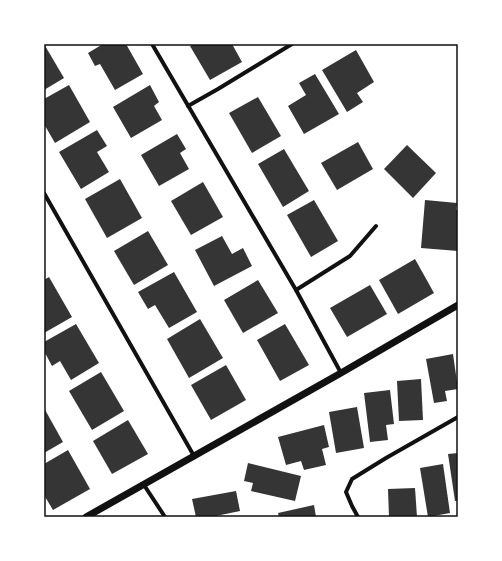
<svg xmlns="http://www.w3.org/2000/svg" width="502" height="561" font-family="'Space Grotesk',sans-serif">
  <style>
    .building { fill: #353535 }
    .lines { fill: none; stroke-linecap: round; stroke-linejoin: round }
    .minor { stroke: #111; stroke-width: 4 }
    .tertiary { stroke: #111; stroke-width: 7 }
    .neatline { fill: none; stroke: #111; stroke-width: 1.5 }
  </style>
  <rect width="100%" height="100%" fill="#fff"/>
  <!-- building -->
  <g class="building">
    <path d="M44,44L64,78L44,90Z"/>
    <path d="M103,44H126L143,74L115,90L100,64L95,66L88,53Z"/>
    <path d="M194,44H232L242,62L210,80L190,46Z"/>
    <path d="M356,50L374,82L357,93L363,102L347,112L322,70Z"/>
    <path d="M315,74L339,114L304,134L288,106L306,95L299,83Z"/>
    <path d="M69,85L90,122L55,143L44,124V99Z"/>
    <path d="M150,85L159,102L154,106L162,120L131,138L113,107Z"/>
    <path d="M258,97L281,136L252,153L229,113Z"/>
    <path d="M97,130L107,146L97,152L109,172L81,189L59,152Z"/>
    <path d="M177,134L186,149L180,153L189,169L159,186L141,155Z"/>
    <path d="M358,142L373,169L337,190L321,163Z"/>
    <path d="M407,145L436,173L413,198L384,169Z"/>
    <path d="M284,149L309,191L283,207L258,164Z"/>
    <path d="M120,179L142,218L107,238L85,199Z"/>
    <path d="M203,182L223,217L191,235L171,201Z"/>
    <path d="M314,200L338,241L311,257L287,215Z"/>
    <path d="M425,200L457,203L456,210H458V251L421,248Z"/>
    <path d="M148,231L168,265L134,285L114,251Z"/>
    <path d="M222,236L232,254L243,248L252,266L214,286L195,250Z"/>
    <path d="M415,259L434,293L398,314L379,280Z"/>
    <path d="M174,272L197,312L169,328L155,305L148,309L138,292Z"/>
    <path d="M49,277L72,317L44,333V280Z"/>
    <path d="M258,280L278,313L243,333L224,300Z"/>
    <path d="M370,285L387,314L347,337L330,308Z"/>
    <path d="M200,319L223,358L189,378L167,339Z"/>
    <path d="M76,324L99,363L71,380L60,361L52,366L44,351V342Z"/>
    <path d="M285,324L309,365L280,381L257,340Z"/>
    <path d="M453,354L458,389L445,391L447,401L434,403L426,359Z"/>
    <path d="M226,365L246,400L211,420L191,385Z"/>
    <path d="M101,372L124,411L92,430L69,391Z"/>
    <path d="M421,379L423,420L399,421L397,381Z"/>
    <path d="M390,390L394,424L386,425L388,440L370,442L364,393Z"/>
    <path d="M357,407L364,448L336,453L329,412Z"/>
    <path d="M44,408L63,442L44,453Z"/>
    <path d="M128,420L148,454L112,474L93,441Z"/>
    <path d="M324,425L329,447L322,449L326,465L304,470L301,461L286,465L278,437Z"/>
    <path d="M68,450L90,489L53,510L44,495V464Z"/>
    <path d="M458,453V501H455L448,454Z"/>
    <path d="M248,463L301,476L295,501L251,491L253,483L244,481Z"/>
    <path d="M443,464L450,513L428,517L420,468Z"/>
    <path d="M415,488L417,517H389L388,489Z"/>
    <path d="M236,491L240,511L211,517H196L192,499Z"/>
    <path d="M314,505L316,517H279L278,513Z"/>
  </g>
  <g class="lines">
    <!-- minor -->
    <g class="minor">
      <path d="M152,44L296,290L341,373"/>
      <path d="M188,106L218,89L292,44"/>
      <path d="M44,193L194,456"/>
      <path d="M296,290L350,256L376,226"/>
      <path d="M144,485L165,517"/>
      <path d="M358,517L352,506L346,492L352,479L386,458L458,417"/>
    </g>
    <!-- tertiary -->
    <path class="tertiary" d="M86,517L341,373L458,305"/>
  </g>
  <!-- border -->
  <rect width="502" height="561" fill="none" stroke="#ffffff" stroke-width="90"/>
  <rect x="45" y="45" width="412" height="471" class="neatline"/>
</svg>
